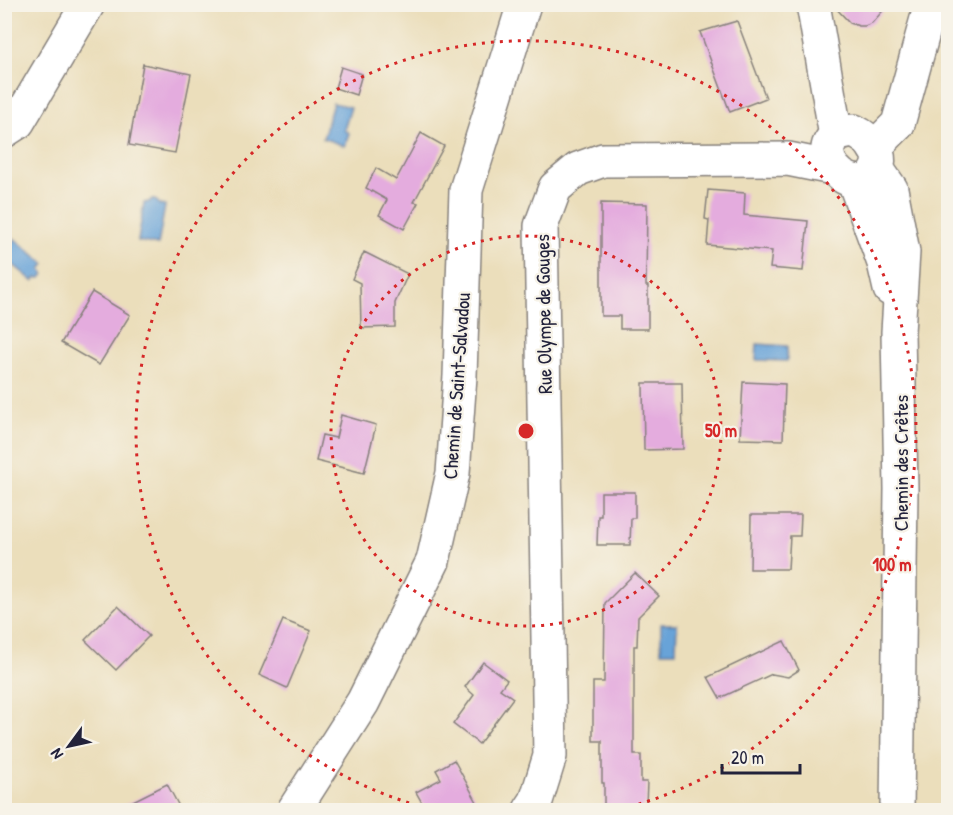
<svg xmlns="http://www.w3.org/2000/svg" width="953" height="815" font-family="'Patrick Hand',sans-serif">
  <style>
    .water { fill: #67a3d8; stroke: #44628a; stroke-width: 1.5 }
    .building { fill: #e4acde }
    .lines { fill: none; stroke-linecap: round; stroke-linejoin: round }
    .minor-casing { stroke: #86807b; stroke-width: 36 }
    .minor { stroke: #fff; stroke-width: 33 }
    .ring { fill: none; stroke: #d62828; stroke-width: 3; stroke-dasharray: 3 6 }
    .labels { text-anchor: middle; dominant-baseline: central; stroke-width: 4.5; stroke-linejoin: round; paint-order: stroke }
    .street-label { font-size: 20px; fill: #22223b; stroke: #f7f3e8 }
    .centre { fill: #d62828; stroke: #f7f3e8; stroke-width: 3 }
    .ring-label { font-size: 18px; text-anchor: middle; font-weight: bold; fill: #d62828; stroke: #f7f3e8; stroke-width: 4.5; stroke-linejoin: round; paint-order: stroke }
  </style>
  <rect width="100%" height="100%" fill="#f7f3e8"/>
  <filter id="ink" filterUnits="userSpaceOnUse"><feTurbulence type="fractalNoise" baseFrequency=".0167" numOctaves="2"/><feDisplacementMap in="SourceGraphic" scale="12" xChannelSelector="R" yChannelSelector="G"/><feConvolveMatrix kernelMatrix="1 2 1 2 8 2 1 2 1" color-interpolation-filters="sRGB"/></filter>
  <filter id="wash" filterUnits="userSpaceOnUse"><feTurbulence type="fractalNoise" baseFrequency=".008" numOctaves="4" result="noise"/><feDisplacementMap in="SourceGraphic" scale="24" xChannelSelector="R" yChannelSelector="G"/><feGaussianBlur stdDeviation="1.35" result="paint"/><feColorMatrix in="noise" values="0 0 0 0 0 0 0 0 0 0 0 0 0 0 0 0 0 1.4 0 .05"/><feComposite in="paint" operator="in"/></filter>
  <g filter="url(#wash)">
    <rect width="100%" height="100%" fill="#ebdebb"/>
    <!-- water -->
    <g class="water">
      <path d="M333,103L351,107L344,130L349,133L345,146L323,138Z"/>
      <path d="M152,199L157,201L160,205L165,206L158,245L138,241L144,203L149,202Z"/>
      <path d="M15,239L45,264L41,269L44,274L41,278H36L33,281L5,258V251Z"/>
      <path d="M757,344L787,346V361L756,360Z"/>
      <path d="M661,624H677L676,652H661Z"/>
    </g>
    <g id="blocks">
      <!-- building -->
      <g class="building">
        <path d="M832,4H889L872,23L865,26H859L850,23Z"/>
        <path d="M737,21L766,98L730,112L700,32Z"/>
        <path d="M143,64L191,74L175,153L129,145Z"/>
        <path d="M341,67L362,74L356,95L335,88Z"/>
        <path d="M421,133L444,146L414,202L418,203L404,229L379,215L387,200L366,188L376,168L396,180Z"/>
        <path d="M708,190L745,193L744,215L808,221L803,271L770,268L772,251L707,245L709,220L705,219Z"/>
        <path d="M601,203L647,204L646,286H648V329H620V316H601Z"/>
        <path d="M364,252L408,274L395,303V327L361,328L360,283L352,279Z"/>
        <path d="M92,292L130,315L99,365L61,343Z"/>
        <path d="M743,382L785,384L783,440L740,439Z"/>
        <path d="M643,383H682L683,449L644,450Z"/>
        <path d="M341,415L376,425L364,473L316,461L322,435L336,438Z"/>
        <path d="M601,492H635V518H631L630,545H597L598,516H601Z"/>
        <path d="M751,515H801L800,536H790L788,569H750Z"/>
        <path d="M635,573L659,596L638,617L637,646H634V755H641V782H647L646,805H643V810H604V783H602V741H593V682H604L605,603Z"/>
        <path d="M118,606L149,636L116,670L85,640Z"/>
        <path d="M283,620L311,631L287,688L259,675Z"/>
        <path d="M784,641L799,670L788,677L772,674L720,698L708,677Z"/>
        <path d="M483,662L507,680L500,689L513,698L479,744L453,724L474,695L465,687Z"/>
        <path d="M454,760L478,804L466,810H426L416,792L441,779L436,770Z"/>
        <path d="M167,784L181,810H115Z"/>
      </g>
    </g>
  </g>
  <g filter="url(#ink)">
    <use href="#blocks" fill-opacity="0" stroke="#86807b" stroke-width="1.5"/>
    <g class="lines">
      <defs>
        <g id="minor">
          <path d="M813,4L836,136"/>
          <path d="M4,131L18,122L88,4"/>
          <path d="M854,131C868,138 885,152 876,170C874,174 871,178 867,180C845,190 812,154 836,136C840,133 849,132 854,131Z"/>
          <path d="M874,148L898,124L931,4"/>
          <path d="M877,169L891,189L903,252L898,332L901,489L897,810"/>
          <path d="M854,181L884,263L890,289"/>
          <path d="M294,810L363,702L433,561L453,473L460,376L466,190L524,4"/>
          <path d="M530,810L536,801L550,756L541,226L555,188L578,169L603,160L788,159L833,168"/>
        </g>
      </defs>
      <!-- minor casing -->
      <use href="#minor" class="minor-casing"/>
      <!-- minor -->
      <use href="#minor" class="minor"/>
    </g>
  </g>
  <!-- distance rings -->
  <g class="ring">
    <circle cx="526" cy="431" r="195"/>
    <path d="M435 810A390 390 0 1 1 617 810"/>
  </g>
  <g class="labels">
    <!-- street labels -->
    <g class="street-label">
      <text transform="translate(543 314) rotate(-91)">Rue Olympe de Gouges</text>
      <text transform="translate(456 386) rotate(-86)">Chemin de Saint-Salvadou</text>
      <text transform="translate(900 463) rotate(-90)">Chemin des Crêtes</text>
    </g>
  </g>
  <circle cx="526" cy="431" r="9" class="centre"/>
  <g class="ring-label">
    <text x="721" y="437">50 m</text>
    <text x="892" y="571">100 m</text>
  </g>
  <!-- margin -->
  <rect width="953" height="815" fill="none" stroke="#f7f3e8" stroke-width="24"/>
  <!-- north arrow -->
  <g transform="translate(69 746) rotate(237)" stroke="#f7f3e8" stroke-width="4.5" paint-order="stroke">
  <path d="M0-4.5L10 22L0 15L-10 22Z" fill="#22223b"/>
  <text y="-9" font-size="16" font-weight="bold" text-anchor="middle" fill="#22223b">N</text>
  </g>
  <!-- scale -->
  <path d="M722 764v9h78v-9" fill="none" stroke="#22223b" stroke-width="3"/>
  <text x="731" y="764" font-size="18" fill="#22223b" stroke="#f7f3e8" stroke-width="4.5" paint-order="stroke">20 m</text>
</svg>
